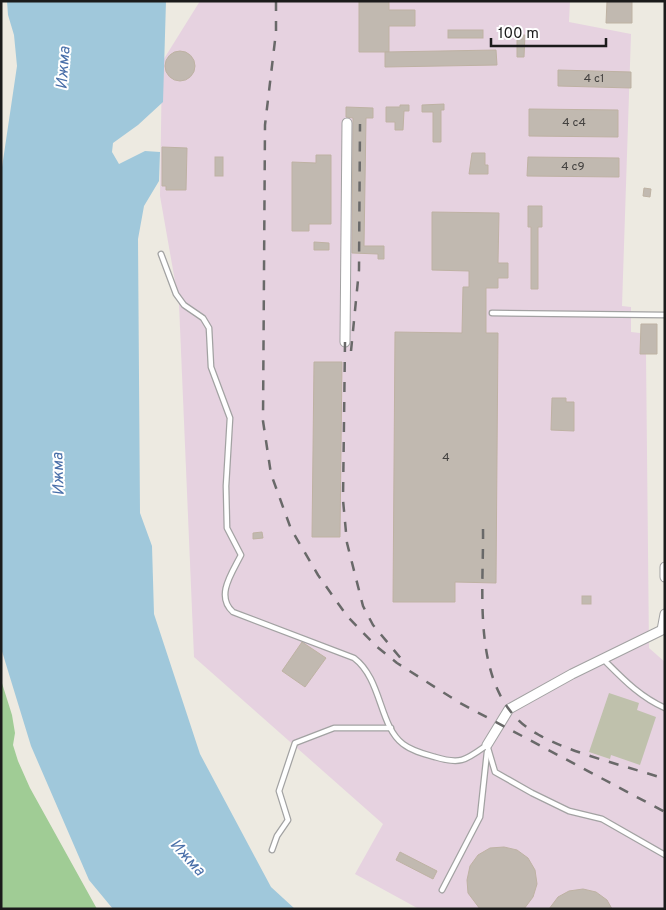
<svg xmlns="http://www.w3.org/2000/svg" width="666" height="910" font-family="Overpass,sans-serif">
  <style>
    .industrial { fill: #e6d2e0 }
    .construction { fill: #bfc1ac }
    .forest { fill: #a0cc95 }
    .water { fill: #a0c8db }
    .building { fill: #c1b9b0; stroke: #beb2a3 }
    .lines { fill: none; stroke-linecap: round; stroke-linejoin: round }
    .service-casing { stroke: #a2a2a2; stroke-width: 7 }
    .minor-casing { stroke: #a2a2a2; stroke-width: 11 }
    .service { stroke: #fff; stroke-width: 4.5 }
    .minor { stroke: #fff; stroke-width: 9 }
    .rail { stroke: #696969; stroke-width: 2.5; stroke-dasharray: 10 10; stroke-linecap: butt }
    .labels { text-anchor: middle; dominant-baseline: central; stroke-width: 4; stroke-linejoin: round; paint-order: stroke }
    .number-label { font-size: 12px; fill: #444240 }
    .water-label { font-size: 16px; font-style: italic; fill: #496fa9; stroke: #fff }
  </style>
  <rect width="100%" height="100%" fill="#edeae1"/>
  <!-- industrial -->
  <path class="industrial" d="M200,1H570L569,22L631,34L622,306L631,307V332L640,333V354H646L649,648L665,662V909H419L355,874L383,824L194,657L179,304L160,196L162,62Z"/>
  <!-- construction -->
  <path class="construction" d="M609,693L639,703L637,710L656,717L640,765L611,755L610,759L589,752Z"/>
  <!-- forest -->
  <path class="forest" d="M1,680L12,715L15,733L13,745L18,761L30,788L97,909H1Z"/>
  <!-- water -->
  <path class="water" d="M7,1H166L163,102L138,125L113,143L112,152L119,164L145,151L160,152L159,181L144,206L138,239L140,513L152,546L154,614L200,754L271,887L295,909H113L89,880L31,746L1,648V174L17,66L14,35L8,15Z"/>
  <!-- building -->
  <g class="building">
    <path d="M359,1H389V10H415V26H389V52H359Z"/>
    <path d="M607,1H632V23H606Z"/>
    <rect x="448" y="30" width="35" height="8"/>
    <path d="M517,35H525L524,57H517Z"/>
    <path d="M496,50L497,65L385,67V52Z"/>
    <circle cx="180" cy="66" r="15"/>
    <path d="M558,70L631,72V88L558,86Z"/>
    <path d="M444,104V110H441V142H433V112H422V105Z"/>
    <path d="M400,105H409V111H404L403,130H395V122H386V107H400Z"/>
    <path d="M346,107L373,108V118H366L364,246H384V259H378V254L352,253L353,118L346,117Z"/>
    <path d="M529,109L618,110V137L529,136Z"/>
    <path d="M162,147L187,148L186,190H166V186H162Z"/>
    <path d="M472,153H485V165H488V174H469Z"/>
    <path d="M316,155H331V224H309V231H292V162L316,163Z"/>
    <rect x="215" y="157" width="8" height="19"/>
    <path d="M528,157L619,158V177L527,176Z"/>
    <path d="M644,188L651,189L650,197L643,196Z"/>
    <path d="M528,206H542V227H538V289H531V227H528Z"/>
    <path d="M432,212L499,213L498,263H508V278H498V288H486V333H498L496,583L455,582V602H393L395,332L462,333L463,287H469V271L432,270Z"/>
    <path d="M314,242L329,243V250H314Z"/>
    <path d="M641,324H657V354H640Z"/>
    <path d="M314,362H342L340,537H312Z"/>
    <path d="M552,398H566V402H574V431L551,430Z"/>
    <path d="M262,532L263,538L253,539V533Z"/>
    <rect x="582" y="596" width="9" height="8"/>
    <path d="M302,642L326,658L305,687L282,671Z"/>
    <path d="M504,847L517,850L528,858L535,870L537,884L533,897L524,909H480L468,893L467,880L470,866L478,855L490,848Z"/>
    <path d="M400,852L437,871L433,879L396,860Z"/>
    <path d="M583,889L596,892L607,900L612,909H549L558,897L569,891Z"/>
  </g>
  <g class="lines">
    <defs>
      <g id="service">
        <path d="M161,254L176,294L184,305L203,318L209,328L211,367L230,418L226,486L227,528L241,555C232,573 215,596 233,612L354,658C382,679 379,726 403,744C412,751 424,754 435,757C461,765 466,760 487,745"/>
        <path d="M492,313L665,315"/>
        <path d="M604,660C623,679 640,697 665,708"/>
        <path d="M487,745L495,772L532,793L569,811L602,819L665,855"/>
        <path d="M272,850L277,836L288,820L279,791L295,743L334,728H391"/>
        <path d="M442,890L480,817L487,752"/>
      </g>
      <g id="minor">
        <path d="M345,342L347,123"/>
        <path d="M665,567V577"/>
        <path d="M487,745L509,709L572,674L662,630L665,614"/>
      </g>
    </defs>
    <!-- service casing -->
    <use href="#service" class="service-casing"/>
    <!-- minor casing -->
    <use href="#minor" class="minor-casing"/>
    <!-- service -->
    <use href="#service" class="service"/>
    <!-- minor -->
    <use href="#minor" class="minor"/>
    <!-- rail -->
    <g class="rail">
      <path d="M276,1V32L265,125L263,421L271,474L291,529L318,575L347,616L376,646L397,663L460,703L665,812"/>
      <path d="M345,342L343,500L347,543L363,606L373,625L403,661"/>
      <path d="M351,351L359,270L360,124"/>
      <path d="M483,529C484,595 469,698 539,735C573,754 627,766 665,779"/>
    </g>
  </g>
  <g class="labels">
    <!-- number labels -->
    <g class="number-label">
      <text x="594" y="79">4 с1</text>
      <text x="574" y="123">4 с4</text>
      <text x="573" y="167">4 с9</text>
      <text x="446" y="458">4</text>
    </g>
    <!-- water labels -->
    <g class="water-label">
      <text transform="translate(64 68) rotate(-86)">Ижма</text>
      <text transform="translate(59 474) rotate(-92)">Ижма</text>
      <text transform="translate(187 858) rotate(48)">Ижма</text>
    </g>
  </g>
  <!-- border -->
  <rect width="666" height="910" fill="none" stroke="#1b1b1b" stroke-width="5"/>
  <!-- scale -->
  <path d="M491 38v8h115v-8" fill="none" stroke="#1b1b1b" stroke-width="2.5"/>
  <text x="498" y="38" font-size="15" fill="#1b1b1b" stroke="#ffffff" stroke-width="4" paint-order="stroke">100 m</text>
</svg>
